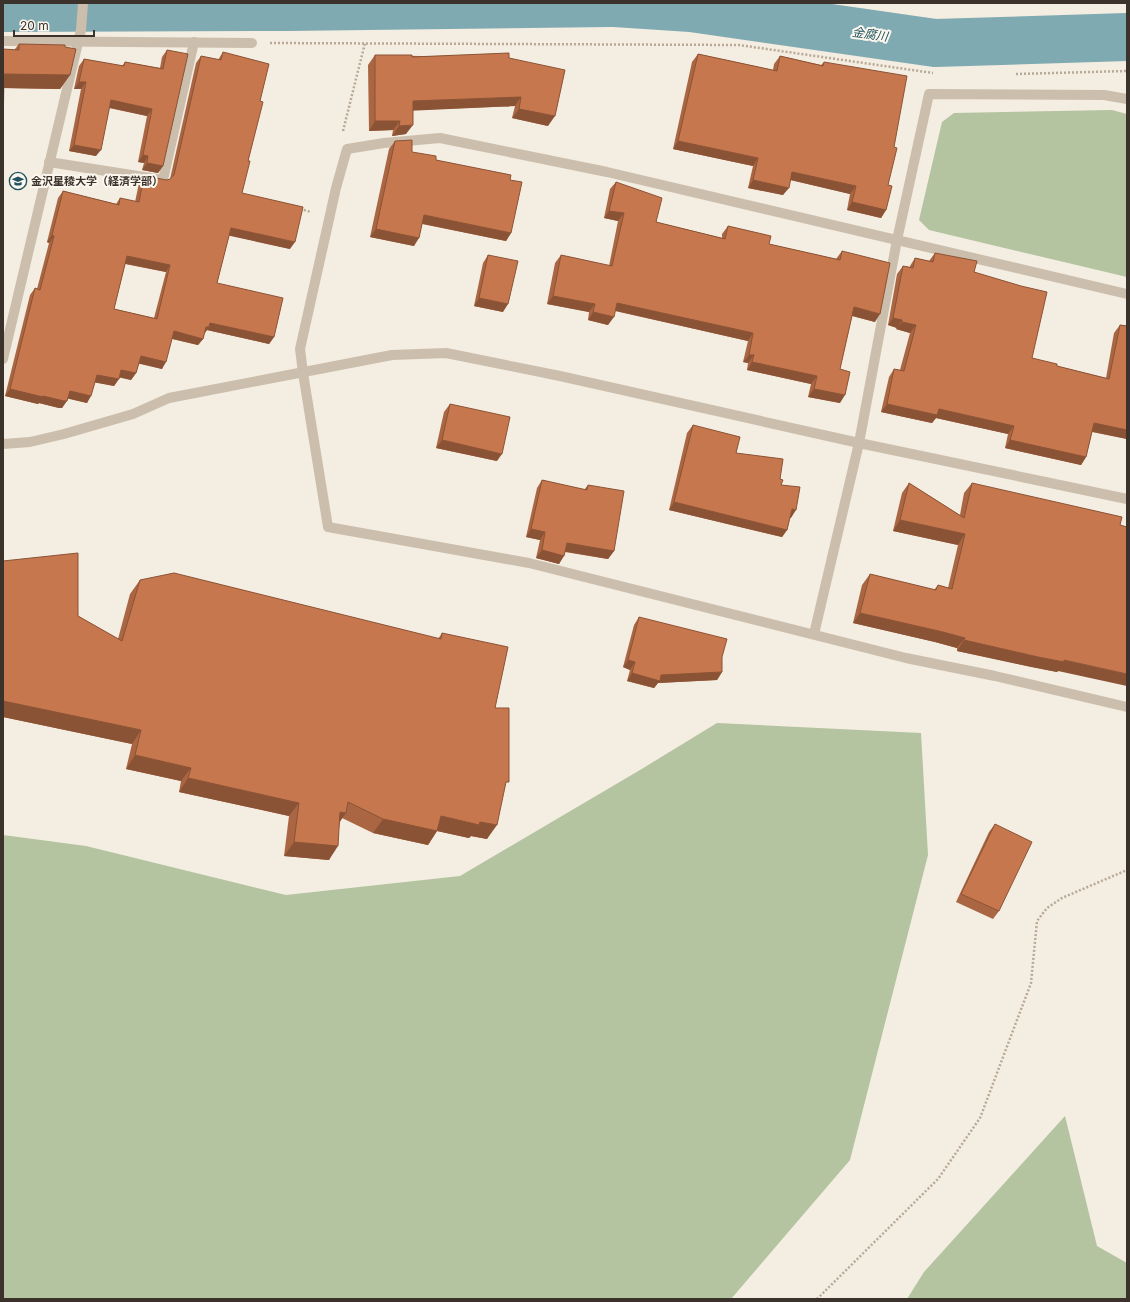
<svg xmlns="http://www.w3.org/2000/svg" width="1130" height="1302" font-family="Inter,'Noto Sans JP',sans-serif">
  <style>
    .green { fill: #b4c3a0 }
    .lines { fill: none; stroke-linecap: round; stroke-linejoin: round }
    .river { stroke: #80aab1; stroke-width: 48 }
    .path { stroke: #b8a996; stroke-width: 2.5; stroke-dasharray: 2 2; stroke-linecap: butt }
    .minor { stroke: #ccbeac; stroke-width: 10 }
    .wall { fill: #aa6642; fill-rule: evenodd }
    .shaded-wall { fill: #8b5336 }
    .building { fill: #c6774d; stroke: #8b5336; fill-rule: evenodd }
    .labels { text-anchor: middle; dominant-baseline: central; stroke-width: 4; stroke-linejoin: round; paint-order: stroke }
    .poi-label { font-size: 11px; font-weight: bold; fill: #3b322b; stroke: #fbf6ee; text-anchor: start }
    .water-label { font-size: 12px; font-style: italic; fill: #20535d; stroke: #fbf6ee }
  </style>
  <rect width="100%" height="100%" fill="#f4ede1"/>
  <!-- green -->
  <g class="green">
    <path d="M1112,110L1127,114V277L929,230L919,220L942,122L954,113Z"/>
    <path d="M717,723L921,733L928,855L850,1160L731,1299H3V835L86,846L286,895L460,876L640,770Z"/>
    <path d="M1065,1116L1097,1246L1127,1263V1299H907L924,1272Z"/>
  </g>
  <g class="lines">
    <!-- river -->
    <g class="river">
      <path d="M615,3L691,8L935,43L1127,37"/>
      <path d="M3,8L287,7L610,3"/>
    </g>
    <!-- path -->
    <g class="path">
      <path d="M270,43L739,45L933,73"/>
      <path d="M1016,74L1127,71"/>
      <path d="M343,131L365,43"/>
      <path d="M300,209L311,212"/>
      <path d="M817,1299L938,1179L980,1118L1031,983L1037,921L1047,908L1062,898L1127,870"/>
    </g>
    <!-- minor -->
    <g class="minor">
      <path d="M3,41L252,43"/>
      <path d="M49,162L163,180L194,42"/>
      <path d="M1127,294L607,172L440,138L384,143L347,149L336,188L300,349L303,373L328,527L529,563L906,658L995,676L1127,707"/>
      <path d="M3,359L81,30L83,3"/>
      <path d="M3,444L30,442L64,434L133,414L169,398L392,355L446,353L560,376L859,443L1127,499"/>
      <path d="M814,634L859,443L897,240L929,94L1104,95L1127,99"/>
    </g>
  </g>
  <!-- wall -->
  <g class="wall">
    <path d="M19,44L65,47L70,75L60,89L4,88L15,49Z"/>
    <path d="M167,50L163,166L158,173L142,170L144,163L138,162L147,116L109,108L96,156L69,151L81,89H74L79,66L84,59L122,66L125,62L160,68L162,57Z"/>
    <path d="M223,52L260,101L242,193L290,249L229,235L217,283L274,337L269,344L207,330L204,334L203,339L198,345L172,339L162,369L139,363L136,373L131,380L120,377L114,386L95,382L87,403L68,398L62,408H59L39,403L38,404L5,396L30,295L35,288L37,289L49,243L47,242L58,198L63,191L116,204L120,198L135,202L139,183L144,176L167,180L170,179L196,63L201,56L218,60ZM125,264L166,272L154,318L114,309Z"/>
    <path d="M698,54L773,70L774,64L780,56L821,65L824,62L894,147L888,185L886,210L881,218L847,210L850,194L790,180L783,195L748,188L753,166L673,149L692,62Z"/>
    <path d="M375,55L509,58L548,126L512,118L515,106L413,110L406,134L392,136L393,130L369,131L368,65Z"/>
    <path d="M395,141L412,152L436,160L510,180L511,233L506,241L422,224L414,246L370,237L389,149Z"/>
    <path d="M616,182L656,222L722,238V234L728,226L769,244L836,259L842,251L875,322L852,316L840,369V403L808,397L811,384L747,370L748,363L743,362L748,341L615,311L608,325L588,320L589,312L547,304L555,263L561,255L609,266L618,221L604,218L610,189Z"/>
    <path d="M935,253L974,272L1032,358L1057,366L1106,378L1114,333L1120,325L1127,326V439L1092,432L1086,457L1081,465L1005,448L1008,434L936,418L932,423L881,412L889,377L894,369L900,370L910,333L896,329L897,328L888,325L897,274L903,266L910,267V266L915,258L929,261Z"/>
    <path d="M488,255L503,312L474,306L483,263Z"/>
    <path d="M450,404L497,461L436,448L444,412Z"/>
    <path d="M693,425L736,453L780,479L791,518H790L787,530L782,537L669,510L687,433Z"/>
    <path d="M542,480L584,490L588,485L614,551L608,559L565,552L559,564L536,558L540,540L526,537L537,488Z"/>
    <path d="M909,483L960,515L964,493L972,483L1058,671L1057,672L957,651V648L935,642L853,623L862,585L870,574L934,590L938,585L948,588L958,545L893,531L902,493Z"/>
    <path d="M3,561L78,616L118,639L130,594L140,580L438,639L442,633L495,708L505,787L487,839L471,836L469,838L437,831L428,845L373,833L342,818L340,822L329,860L284,856L289,816L179,792L181,781L126,769L132,744L3,717Z"/>
    <path d="M639,617L722,657V672L717,680L658,683L654,688L627,681L630,670L623,667L634,625Z"/>
    <path d="M995,824L999,911L993,919L956,902L989,832Z"/>
  </g>
  <!-- shaded-wall -->
  <g class="shaded-wall">
    <path d="M4,74L70,75L60,89L3,88Z"/>
    <path d="M79,82H86L81,89H74Z"/>
    <path d="M521,97L515,106L406,111L413,101Z"/>
    <path d="M111,100L152,109L147,116L106,107Z"/>
    <path d="M519,109L555,116L548,126L512,118Z"/>
    <path d="M375,121H400L393,130L369,131Z"/>
    <path d="M413,125L406,134L392,136L399,126Z"/>
    <path d="M678,141L758,158L753,166L673,149Z"/>
    <path d="M74,145L101,150L96,156L69,151Z"/>
    <path d="M143,155L148,156L144,163L138,162Z"/>
    <path d="M147,163L163,166L158,173L142,170Z"/>
    <path d="M792,172L856,186L850,194L787,179Z"/>
    <path d="M753,180L789,188L783,195L748,188Z"/>
    <path d="M852,202L886,210L881,218L847,210Z"/>
    <path d="M609,211L624,213L618,221L604,218Z"/>
    <path d="M424,215L511,233L506,241L419,223Z"/>
    <path d="M231,228L295,242L290,249L226,235Z"/>
    <path d="M376,229L419,238L414,246L370,237Z"/>
    <path d="M52,235L54,236L49,243L47,242Z"/>
    <path d="M127,256L170,265L166,272L122,263Z"/>
    <path d="M553,296L595,304L589,312L547,304Z"/>
    <path d="M479,298L508,304L503,312L474,306Z"/>
    <path d="M617,303L753,333L748,341L612,310Z"/>
    <path d="M854,307L880,314L875,322L849,315Z"/>
    <path d="M593,312L614,317L608,325L588,320Z"/>
    <path d="M893,318L902,320L897,328L888,325Z"/>
    <path d="M902,322L916,325L910,333L896,329Z"/>
    <path d="M210,323L274,337L269,344L207,330L204,334L206,327Z"/>
    <path d="M174,331L203,339L198,345L169,338Z"/>
    <path d="M749,355H754L748,363L743,362Z"/>
    <path d="M141,356L166,362L162,369L136,363Z"/>
    <path d="M752,362L817,376L811,384L747,370Z"/>
    <path d="M121,370L136,373L131,380L117,377Z"/>
    <path d="M97,375L119,379L114,386L92,382Z"/>
    <path d="M10,389L43,396L67,401L62,408H59L39,403L38,404L5,396Z"/>
    <path d="M814,389L845,395L840,403L808,397Z"/>
    <path d="M70,391L91,396L87,403L65,398Z"/>
    <path d="M887,404L939,409L1014,426L1008,434L936,418L932,423L881,412Z"/>
    <path d="M1094,423L1127,430V439L1089,431Z"/>
    <path d="M442,440L502,454L497,461L436,448Z"/>
    <path d="M1010,440L1086,457L1081,465L1005,448Z"/>
    <path d="M674,502L787,530L782,537L669,510Z"/>
    <path d="M792,509L796,510L791,518L787,517Z"/>
    <path d="M900,520L965,534L958,545L893,531Z"/>
    <path d="M531,529L545,532L540,540L526,537Z"/>
    <path d="M567,543L614,551L608,559L562,551Z"/>
    <path d="M542,550L564,556L559,564L536,558Z"/>
    <path d="M860,613L943,632L965,638L957,648L935,642L853,623Z"/>
    <path d="M964,640L1064,660L1127,674V686L1058,671L1057,672L1031,667L957,651Z"/>
    <path d="M628,660L635,662L630,670L623,667Z"/>
    <path d="M722,672L717,680L658,683L654,688L627,681L632,673L661,675Z"/>
    <path d="M3,701L141,730L132,744L3,717Z"/>
    <path d="M135,755L191,768L181,781L126,769Z"/>
    <path d="M188,778L299,803L289,816L179,792Z"/>
    <path d="M340,812L346,813L336,827Z"/>
    <path d="M441,816L480,822L497,825L487,839L471,836L469,838L437,831L428,845L373,833L383,819Z"/>
    <path d="M294,842L338,846L329,860L284,856Z"/>
  </g>
  <!-- building -->
  <g class="building">
    <path d="M19,44L65,45V47L76,49L70,75L4,74L3,132V49L19,50Z"/>
    <path d="M167,50L188,54L163,166L147,163L148,156L143,155L152,109L111,100L101,150L74,145L86,82H79L84,59L124,66L125,62L163,69Z"/>
    <path d="M223,52L269,64L260,101L263,102L248,161H250L242,193L303,207L295,242L231,228L217,283L283,298L274,337L210,323L209,327H206L203,339L174,331L166,362L141,356L136,373L121,370L119,379L97,375L91,396L70,391L67,401H64L43,396V397L10,389L35,288L40,290L54,236L52,235L63,191L119,205L120,198L139,202L144,176L167,180L170,179L174,175L201,56L221,60ZM127,256L170,265L157,319L114,309Z"/>
    <path d="M509,53V58L565,70L555,116L519,109L521,97L413,101V125L399,126L400,121H375V55H412V57Z"/>
    <path d="M698,54L777,71L780,56L823,66L824,62L907,76L894,147L897,148L888,185L892,186L886,210L852,202L856,186L792,172L789,188L753,180L758,158L678,141Z"/>
    <path d="M412,140V152L436,156V160L511,175L510,180L522,182L511,233L424,215L419,238L376,229L395,141Z"/>
    <path d="M616,182L662,198L656,222L725,239L728,226L771,236L769,244L840,260L842,251L890,263L880,314L854,307L840,369L850,372L845,395L814,389L817,376L752,362L754,355H749L753,333L617,303L614,317L593,312L595,304L553,296L561,255L612,266L624,213L609,211Z"/>
    <path d="M935,253L977,261L974,272L1021,286L1047,292L1032,358L1057,364V366L1109,379L1120,325L1127,326V430L1094,423L1086,457L1010,440L1014,426L939,409L937,415L887,404L894,369L904,371L916,325L902,322V320L893,318L903,266L913,268L915,258L933,262Z"/>
    <path d="M488,255L518,261L508,304L479,298Z"/>
    <path d="M450,404L510,417L502,454L442,440Z"/>
    <path d="M693,425L740,437L736,453L783,459L780,479L783,480L781,485L800,487L796,510L792,509L787,530L674,502Z"/>
    <path d="M542,480L587,490L588,485L624,491L614,551L567,543L564,556L542,550L545,532L531,529Z"/>
    <path d="M909,483L964,518L972,483L1122,517L1120,525L1127,527V674L1064,660V662L1038,657L964,640L965,638L943,632L860,613L870,574L936,590L938,585L952,589L965,534L900,520Z"/>
    <path d="M78,553V616L122,641L140,580L174,573L441,639L442,633L508,647L495,708H509V782H506L497,825L480,822L479,825L441,816L437,831L383,819L348,802L346,813L340,812L338,846L294,842L299,803L188,778L191,768L135,755L141,730L3,701V561Z"/>
    <path d="M639,617L727,639L722,657V672L661,675L660,681L632,673L635,662L628,660Z"/>
    <path d="M995,824L1032,842L999,911L961,894Z"/>
  </g>
  <!-- icons -->
  <defs>
    <symbol id="university-ring" viewBox="-11 -11 22 22"><circle r="9.5" fill="#fbf6ee" stroke="#20535d" stroke-width="1.5"/><path d="M0-5L7-2L0 1L-7-2ZM-4 1L0 2.5L4 1V4Q0 6-4 4Z" fill="#20535d"/></symbol>
  </defs>
  <g fill-rule="evenodd">
    <use href="#university-ring" x="8" y="171" width="20" height="20"/>
  </g>
  <g class="labels">
    <!-- poi labels -->
    <g class="poi-label">
      <text x="31" y="181">金沢星稜大学（経済学部）</text>
    </g>
    <!-- water labels -->
    <g class="water-label">
      <text transform="translate(870 34) rotate(8)">金腐川</text>
    </g>
  </g>
  <!-- border -->
  <rect width="1130" height="1302" fill="none" stroke="#3b322b" stroke-width="8"/>
  <!-- scale -->
  <path d="M14 30v6h80v-6" fill="none" stroke="#3b322b" stroke-width="2"/>
  <text x="20" y="30" font-size="12" fill="#3b322b" stroke="#fbf6ee" stroke-width="3" paint-order="stroke">20 m</text>
</svg>
